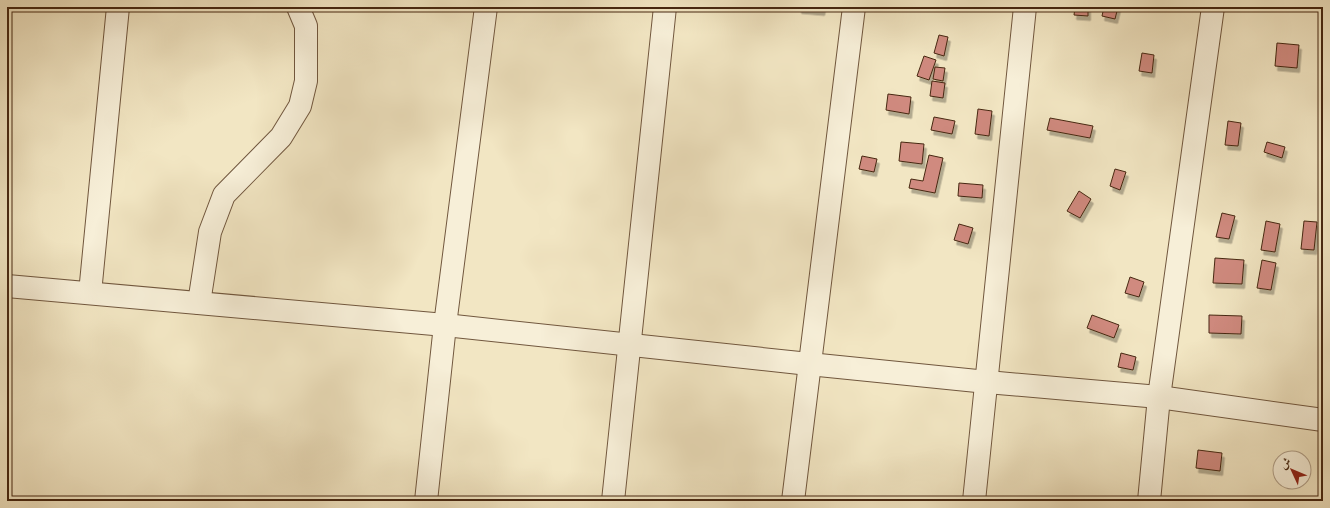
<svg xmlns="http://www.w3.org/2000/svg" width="1330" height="508" font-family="'Libre Bodoni',Amiri,serif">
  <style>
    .building { fill: #d08a7f; stroke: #462711; filter: url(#shadow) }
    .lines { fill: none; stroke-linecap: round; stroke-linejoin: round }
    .minor-casing { stroke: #71573e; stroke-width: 24 }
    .minor { stroke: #f7efd8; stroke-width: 22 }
  </style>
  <defs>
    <filter id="shadow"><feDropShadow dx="2.5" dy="4.5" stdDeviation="0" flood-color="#0004"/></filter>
  </defs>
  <rect width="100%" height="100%" fill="#f2e6c3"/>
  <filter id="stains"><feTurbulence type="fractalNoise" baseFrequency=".005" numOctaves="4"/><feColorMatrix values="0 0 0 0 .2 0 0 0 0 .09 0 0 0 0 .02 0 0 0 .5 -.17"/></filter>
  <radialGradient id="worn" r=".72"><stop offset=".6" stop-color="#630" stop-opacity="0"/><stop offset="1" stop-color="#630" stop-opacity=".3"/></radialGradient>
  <!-- building -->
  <g class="building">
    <path d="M799,7H823L822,11L799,9Z"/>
    <path d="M1075,7H1088V16L1074,15Z"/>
    <path d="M1104,7H1118L1115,19L1102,16Z"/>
    <path d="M939,35L948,37L944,56L934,53Z"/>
    <path d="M1277,43L1299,45L1297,68L1275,66Z"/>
    <path d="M1142,53L1154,55L1152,73L1139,71Z"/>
    <path d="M924,56L936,60L929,80L917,76Z"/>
    <path d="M935,67L945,68L943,81L933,79Z"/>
    <path d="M932,81L945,83L943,98L930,96Z"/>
    <path d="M888,94L911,97L909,114L886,110Z"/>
    <path d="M978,109L992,111L989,136L975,134Z"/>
    <path d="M934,117L955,121L952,134L931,130Z"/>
    <path d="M1050,118L1093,126L1090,138L1047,130Z"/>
    <path d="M1228,121L1241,123L1238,146L1225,145Z"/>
    <path d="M901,142L924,144L922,164L899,161Z"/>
    <path d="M1267,142L1285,147L1282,158L1264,152Z"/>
    <path d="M929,155L943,158L935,193L909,188L911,179L923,181Z"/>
    <path d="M862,156L877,159L874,172L859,169Z"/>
    <path d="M1115,169L1126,172L1120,190L1110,186Z"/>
    <path d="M959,183L983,185L982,198L958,196Z"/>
    <path d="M1079,191L1091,199L1080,218L1067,211Z"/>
    <path d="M1222,213L1235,216L1229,239L1216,237Z"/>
    <path d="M1266,221L1280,224L1275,252L1261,250Z"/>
    <path d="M1304,221L1317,222L1314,250L1301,249Z"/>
    <path d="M959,224L973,228L968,244L954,240Z"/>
    <path d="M1215,258L1244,260L1242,284L1213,283Z"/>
    <path d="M1262,260L1276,263L1271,290L1257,288Z"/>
    <path d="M1130,277L1144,282L1139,297L1125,293Z"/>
    <path d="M1092,315L1119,325L1114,338L1087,328Z"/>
    <path d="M1209,315L1242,316L1241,334L1209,333Z"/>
    <path d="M1121,353L1136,357L1133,370L1118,367Z"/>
    <path d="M1198,450L1222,453L1220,471L1196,468Z"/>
  </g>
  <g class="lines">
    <defs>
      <g id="minor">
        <path d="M7,286L445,325L809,364L987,382L1159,397L1323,420"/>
        <path d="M90,293L118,7"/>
        <path d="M199,303L210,232L224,195L281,137L300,106L306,81V26L298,7"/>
        <path d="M426,501L445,325L486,7"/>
        <path d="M613,501L665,7"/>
        <path d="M793,501L854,7"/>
        <path d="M974,501L1025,7"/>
        <path d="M1149,501L1159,397L1213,7"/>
      </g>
    </defs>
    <!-- minor casing -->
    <use href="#minor" class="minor-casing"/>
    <!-- minor -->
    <use href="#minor" class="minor"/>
  </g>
  <!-- margin -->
  <rect width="1330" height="508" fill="none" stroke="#f2e6c3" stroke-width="24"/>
  <rect x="8" y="8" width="1314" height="492" fill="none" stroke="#462711" stroke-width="2"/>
  <rect x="12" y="12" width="1306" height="484" fill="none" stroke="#462711"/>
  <!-- north arrow -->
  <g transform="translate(1292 470) rotate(314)"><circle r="19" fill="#f7efd8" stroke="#b09f88"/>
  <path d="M0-3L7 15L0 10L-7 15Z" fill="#8f2418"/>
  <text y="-6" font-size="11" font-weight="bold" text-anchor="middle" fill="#462711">ش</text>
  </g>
  <rect width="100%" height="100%" filter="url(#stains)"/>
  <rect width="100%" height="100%" fill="url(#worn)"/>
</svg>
